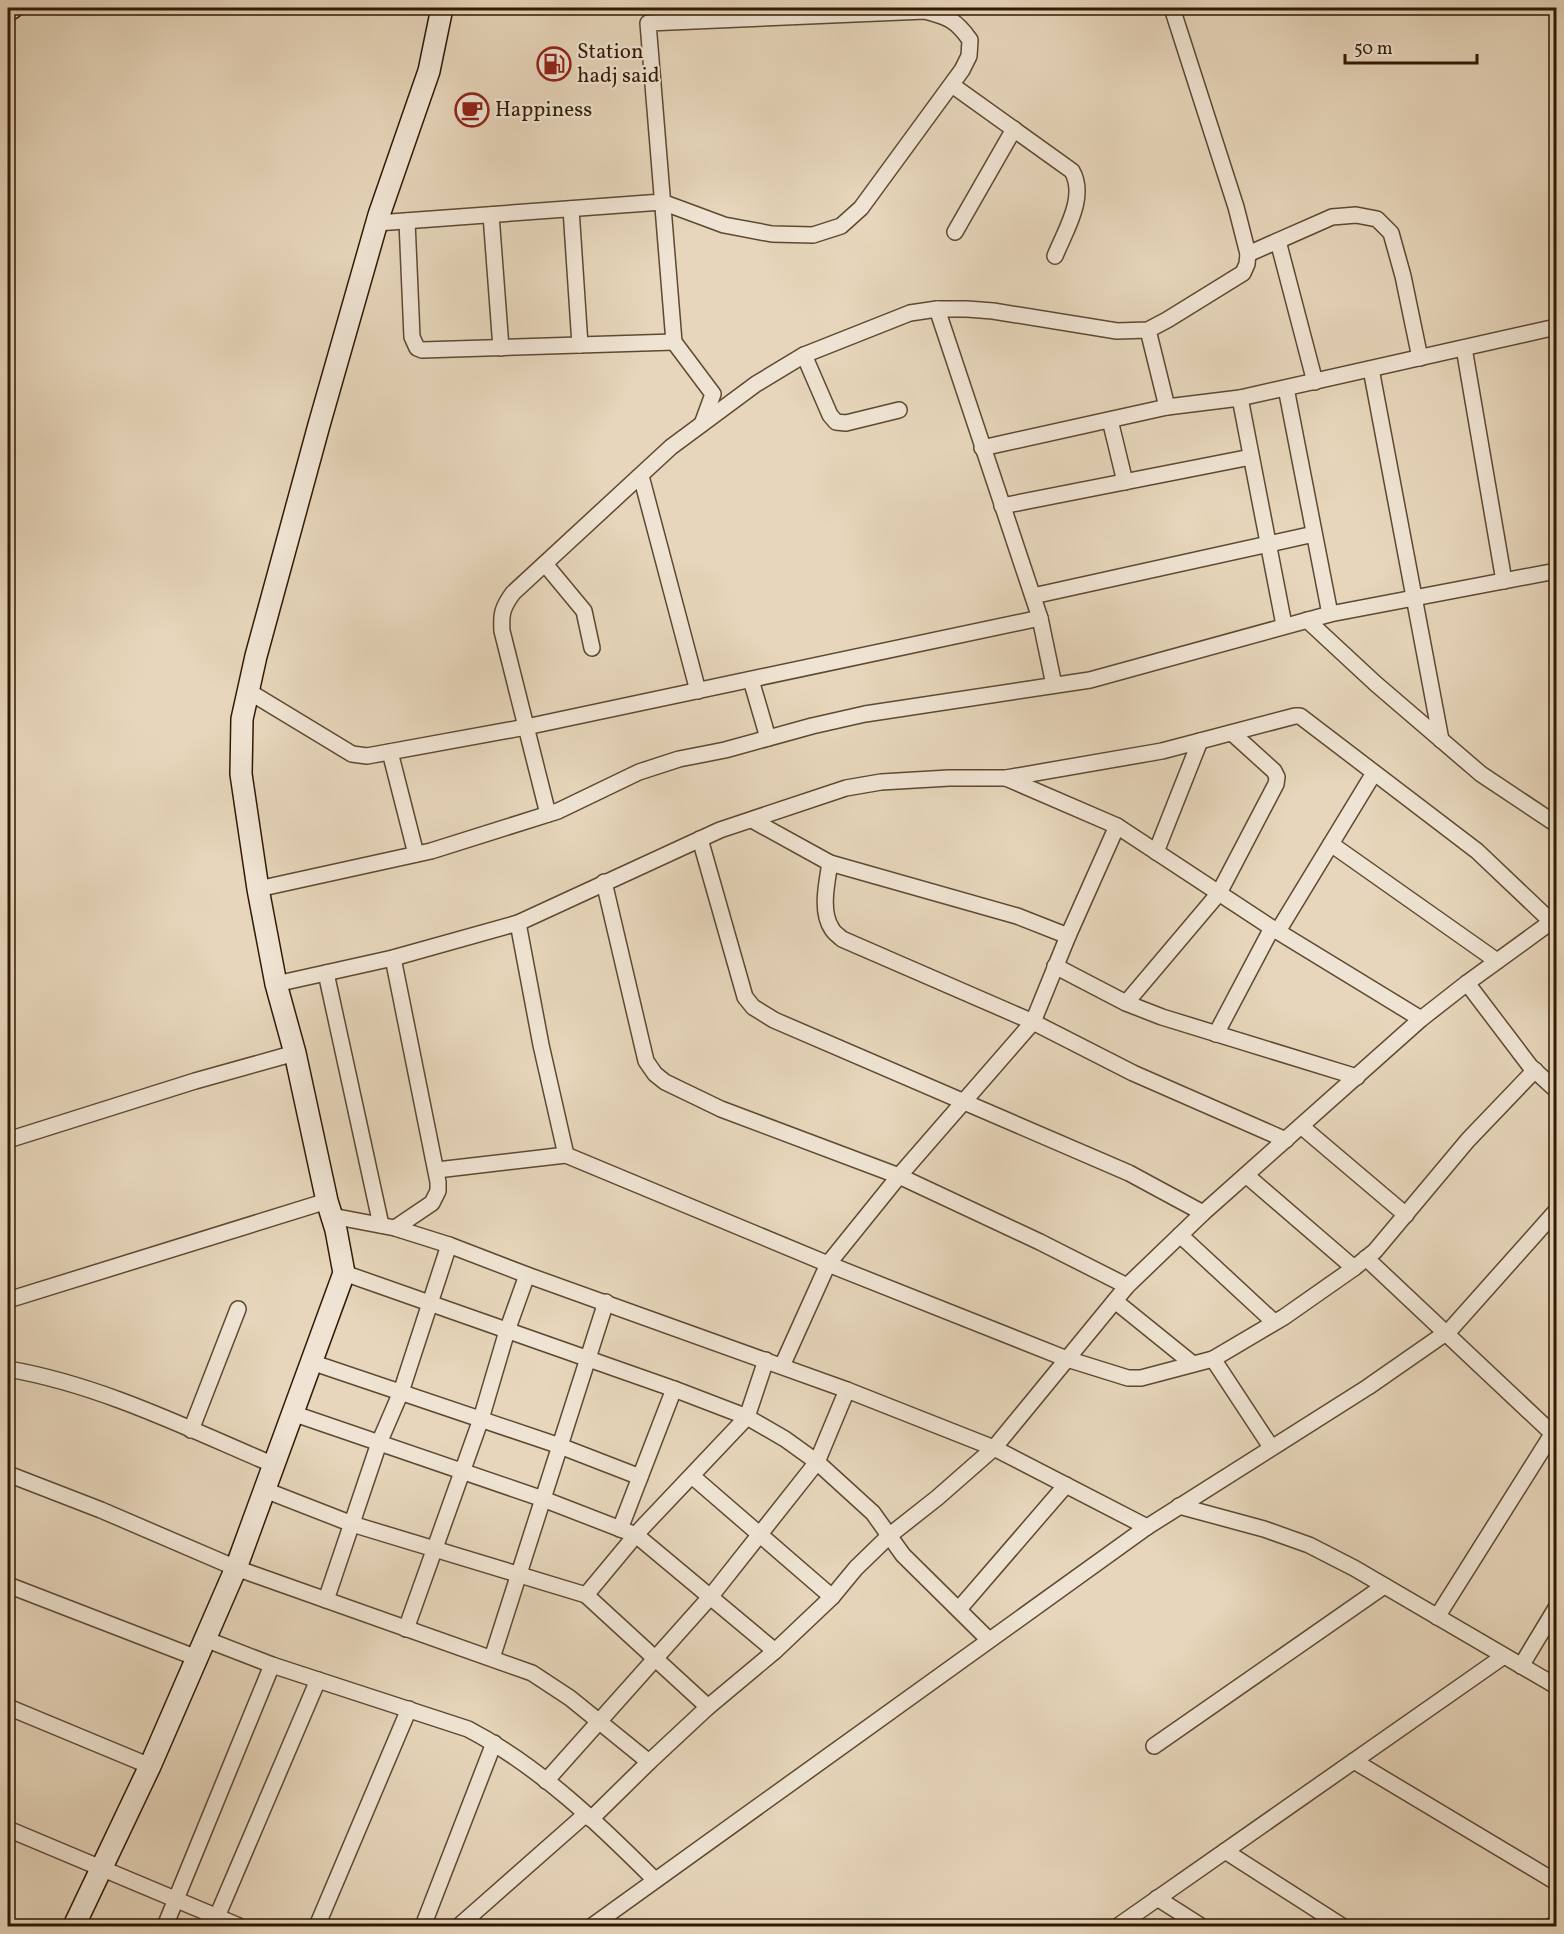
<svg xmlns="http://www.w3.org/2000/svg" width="1564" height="1934" font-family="Vollkorn,serif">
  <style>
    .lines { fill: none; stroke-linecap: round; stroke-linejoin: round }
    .street-casing { stroke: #5e4832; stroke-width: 18 }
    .secondary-casing { stroke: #311905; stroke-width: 24 }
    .street { stroke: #efe4d3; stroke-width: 15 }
    .secondary { stroke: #efe4d3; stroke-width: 21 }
    .labels { text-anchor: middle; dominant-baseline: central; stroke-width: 4.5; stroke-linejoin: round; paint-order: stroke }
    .poi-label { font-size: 21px; fill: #311905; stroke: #efe4d3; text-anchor: start }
  </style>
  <rect width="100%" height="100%" fill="#e7d6bb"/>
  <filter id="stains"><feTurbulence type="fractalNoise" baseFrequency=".00333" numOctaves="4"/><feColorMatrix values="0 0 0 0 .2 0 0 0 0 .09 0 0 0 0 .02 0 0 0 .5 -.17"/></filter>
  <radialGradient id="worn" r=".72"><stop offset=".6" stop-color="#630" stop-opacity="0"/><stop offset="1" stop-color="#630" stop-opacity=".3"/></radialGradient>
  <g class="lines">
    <defs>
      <g id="street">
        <path d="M952,85L1072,171C1087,197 1065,231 1055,256"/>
        <path d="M571,209L580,345"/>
        <path d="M491,215L501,348"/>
        <path d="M407,221L412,337L417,348L422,350L674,342"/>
        <path d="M377,223L662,202L724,225L772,234L813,235L841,226L861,208L962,70L969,56L970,40C956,20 948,17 925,11L648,23L674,342L713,394L702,424"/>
        <path d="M955,232L1014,129"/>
        <path d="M1278,241L1315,382"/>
        <path d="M1248,254L1332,217L1356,215L1377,219L1391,233L1403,276L1420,358"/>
        <path d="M937,309L1040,618L1054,685"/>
        <path d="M1148,330L1167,407L1240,398L1556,327"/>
        <path d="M1464,348L1504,581"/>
        <path d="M804,355L910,313L937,309H967L993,311L1117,331L1148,330L1167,320L1243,273L1247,264L1248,254L1236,207L1172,8"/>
        <path d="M1371,369L1441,740"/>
        <path d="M1286,388L1330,614"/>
        <path d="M1240,398L1284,625"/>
        <path d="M1110,420L1125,482"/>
        <path d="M982,448L1167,407"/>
        <path d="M641,476L698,691"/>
        <path d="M1002,506L1251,457"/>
        <path d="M545,564L584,611L592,648"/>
        <path d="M1033,596L1314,534"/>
        <path d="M1307,620L1376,684L1481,774L1556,824"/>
        <path d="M751,680L768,738"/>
        <path d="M248,691L352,754L367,756L526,727L1040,618"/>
        <path d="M390,752L416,854"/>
        <path d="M1006,778L1117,826L1272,928L1421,1019"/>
        <path d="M548,814L502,631C501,614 502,608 513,593L671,447L756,384L804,355L830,415L836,422L846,423L899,410"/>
        <path d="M752,820L830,863L1017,916L1068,936"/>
        <path d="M700,839L745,997L753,1007L774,1020L1129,1173L1203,1213"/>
        <path d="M1331,844L1497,961"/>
        <path d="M1156,852L1200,741"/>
        <path d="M830,863C827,882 820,912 832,929C834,933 839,936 842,939L1033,1022L1133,1073L1286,1140"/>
        <path d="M604,882L646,1061L655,1074L665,1082L721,1109L899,1176L1040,1242L1127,1286"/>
        <path d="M258,889L431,851L558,811L639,772L679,759L725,750L812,726L865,714L1090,680L1330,614L1556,571"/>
        <path d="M518,923L541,1045L566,1155"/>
        <path d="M1278,931L1374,773"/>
        <path d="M393,958L438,1182V1191L432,1203L395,1228"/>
        <path d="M1055,966L1126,1003L1162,1017L1357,1077"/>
        <path d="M326,973L381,1225"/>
        <path d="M1467,983L1530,1066L1556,1090"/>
        <path d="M276,984L393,958L518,923L720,830L846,788L881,782L949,778H1006L1162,751L1295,716H1300L1477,851L1556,926"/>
        <path d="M1126,1003L1219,893L1276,784L1277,777L1274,771L1232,733"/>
        <path d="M1216,1034L1272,928"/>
        <path d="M1301,1126L1406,1215"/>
        <path d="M8,1140L195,1081L295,1053"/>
        <path d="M437,1170L566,1155L828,1264L1067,1359L1128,1378H1141L1213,1359L1284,1317L1354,1268L1375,1251L1468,1140L1535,1070"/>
        <path d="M1246,1175L1354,1268"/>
        <path d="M332,1216L395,1228L449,1245L527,1275L847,1390L994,1448L1147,1527"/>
        <path d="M1180,1235L1274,1322"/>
        <path d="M1366,1258L1553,1434"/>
        <path d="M344,1273L674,1389L747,1417L785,1439L817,1462L873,1513L903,1555L989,1640"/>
        <path d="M8,1300L327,1201"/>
        <path d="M1115,1301L1193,1364"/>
        <path d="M1213,1359L1271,1447"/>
        <path d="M311,1362L560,1446L640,1477"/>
        <path d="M782,1366L828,1264L899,1176L1033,1022L1068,936L1117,826"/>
        <path d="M8,1369C101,1385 187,1428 274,1465"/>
        <path d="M292,1413L543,1499L636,1535L775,1651"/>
        <path d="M191,1430L238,1309"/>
        <path d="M8,1474L101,1510L236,1568L532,1673L570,1698L649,1762"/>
        <path d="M692,1476L832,1597"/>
        <path d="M265,1490L352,1524L586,1595L708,1707"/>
        <path d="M1179,1506L1264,1529L1309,1545L1354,1568L1556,1686"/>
        <path d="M620,1529L674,1389"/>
        <path d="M8,1585L197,1658"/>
        <path d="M586,1595L640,1530L747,1417L766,1360"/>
        <path d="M326,1600L379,1443L401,1392L449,1245"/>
        <path d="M959,1609L1066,1485"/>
        <path d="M1437,1617L1556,1428"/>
        <path d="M406,1629L481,1419L507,1331L527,1275"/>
        <path d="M205,1639L272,1665L468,1729C539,1766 599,1824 655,1880"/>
        <path d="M492,1658L606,1302"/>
        <path d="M1521,1666L1556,1608"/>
        <path d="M8,1707L150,1766"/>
        <path d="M1154,1746L1384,1586"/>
        <path d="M1354,1761L1556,1882"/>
        <path d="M546,1781L711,1596L817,1462L847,1390"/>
        <path d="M591,1819L649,1762L708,1707L775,1651L832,1597L856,1568L890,1535L937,1498L994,1448L1127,1286L1203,1213L1421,1019L1467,983L1551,922"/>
        <path d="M8,1829L239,1926"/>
        <path d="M1225,1851L1342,1926"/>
        <path d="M1157,1898L1201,1926"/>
        <path d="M165,1926L272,1665"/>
        <path d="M213,1926L318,1680"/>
        <path d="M317,1926L409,1709"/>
        <path d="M423,1926L494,1743"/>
        <path d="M459,1926L586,1814"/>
        <path d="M592,1926L1147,1527L1368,1387L1450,1330L1556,1211"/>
        <path d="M1118,1926L1504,1656"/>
        <path d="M1551,1926L1556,1924"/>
      </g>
      <g id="secondary">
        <path d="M8,8H12"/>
        <path d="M74,1926L150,1766L236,1568L344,1273L336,1230L327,1201L295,1053L276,984L258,889L241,774L242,719L256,656L319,425L379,215L429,71L442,8"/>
      </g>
    </defs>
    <!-- street casing -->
    <use href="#street" class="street-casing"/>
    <!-- secondary casing -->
    <use href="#secondary" class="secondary-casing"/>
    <!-- street -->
    <use href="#street" class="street"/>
    <!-- secondary -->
    <use href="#secondary" class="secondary"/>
  </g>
  <!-- icons -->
  <defs>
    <symbol id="fuel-ring" viewBox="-11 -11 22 22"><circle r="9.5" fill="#efe4d3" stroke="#8f2418" stroke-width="1.5"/><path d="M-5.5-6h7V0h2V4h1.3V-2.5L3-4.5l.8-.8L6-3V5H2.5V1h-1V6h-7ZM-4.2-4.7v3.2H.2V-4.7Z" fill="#8f2418"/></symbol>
    <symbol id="cafe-ring" viewBox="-11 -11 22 22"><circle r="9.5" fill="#efe4d3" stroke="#8f2418" stroke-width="1.5"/><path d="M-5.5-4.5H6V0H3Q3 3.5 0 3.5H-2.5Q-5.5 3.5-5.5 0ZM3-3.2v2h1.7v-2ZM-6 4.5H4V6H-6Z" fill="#8f2418"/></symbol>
  </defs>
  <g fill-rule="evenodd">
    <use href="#fuel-ring" x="535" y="45" width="38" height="38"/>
    <use href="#cafe-ring" x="453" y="91" width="38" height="38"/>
  </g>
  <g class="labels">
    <!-- poi labels -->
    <g class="poi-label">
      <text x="577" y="52">Station<tspan x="577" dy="24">hadj said</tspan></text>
      <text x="495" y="110">Happiness</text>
    </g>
  </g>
  <!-- margin -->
  <rect width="1564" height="1934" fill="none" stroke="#e7d6bb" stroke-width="30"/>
  <rect x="9" y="9" width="1546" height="1916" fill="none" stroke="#311905" stroke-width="3"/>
  <rect x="15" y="15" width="1534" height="1904" fill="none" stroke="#311905" stroke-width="1.5"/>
  <!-- scale -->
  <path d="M1345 54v9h132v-9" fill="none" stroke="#311905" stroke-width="3"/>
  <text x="1354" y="54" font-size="18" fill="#311905" stroke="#efe4d3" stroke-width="4.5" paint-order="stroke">50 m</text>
  <rect width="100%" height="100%" filter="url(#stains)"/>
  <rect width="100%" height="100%" fill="url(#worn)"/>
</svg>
